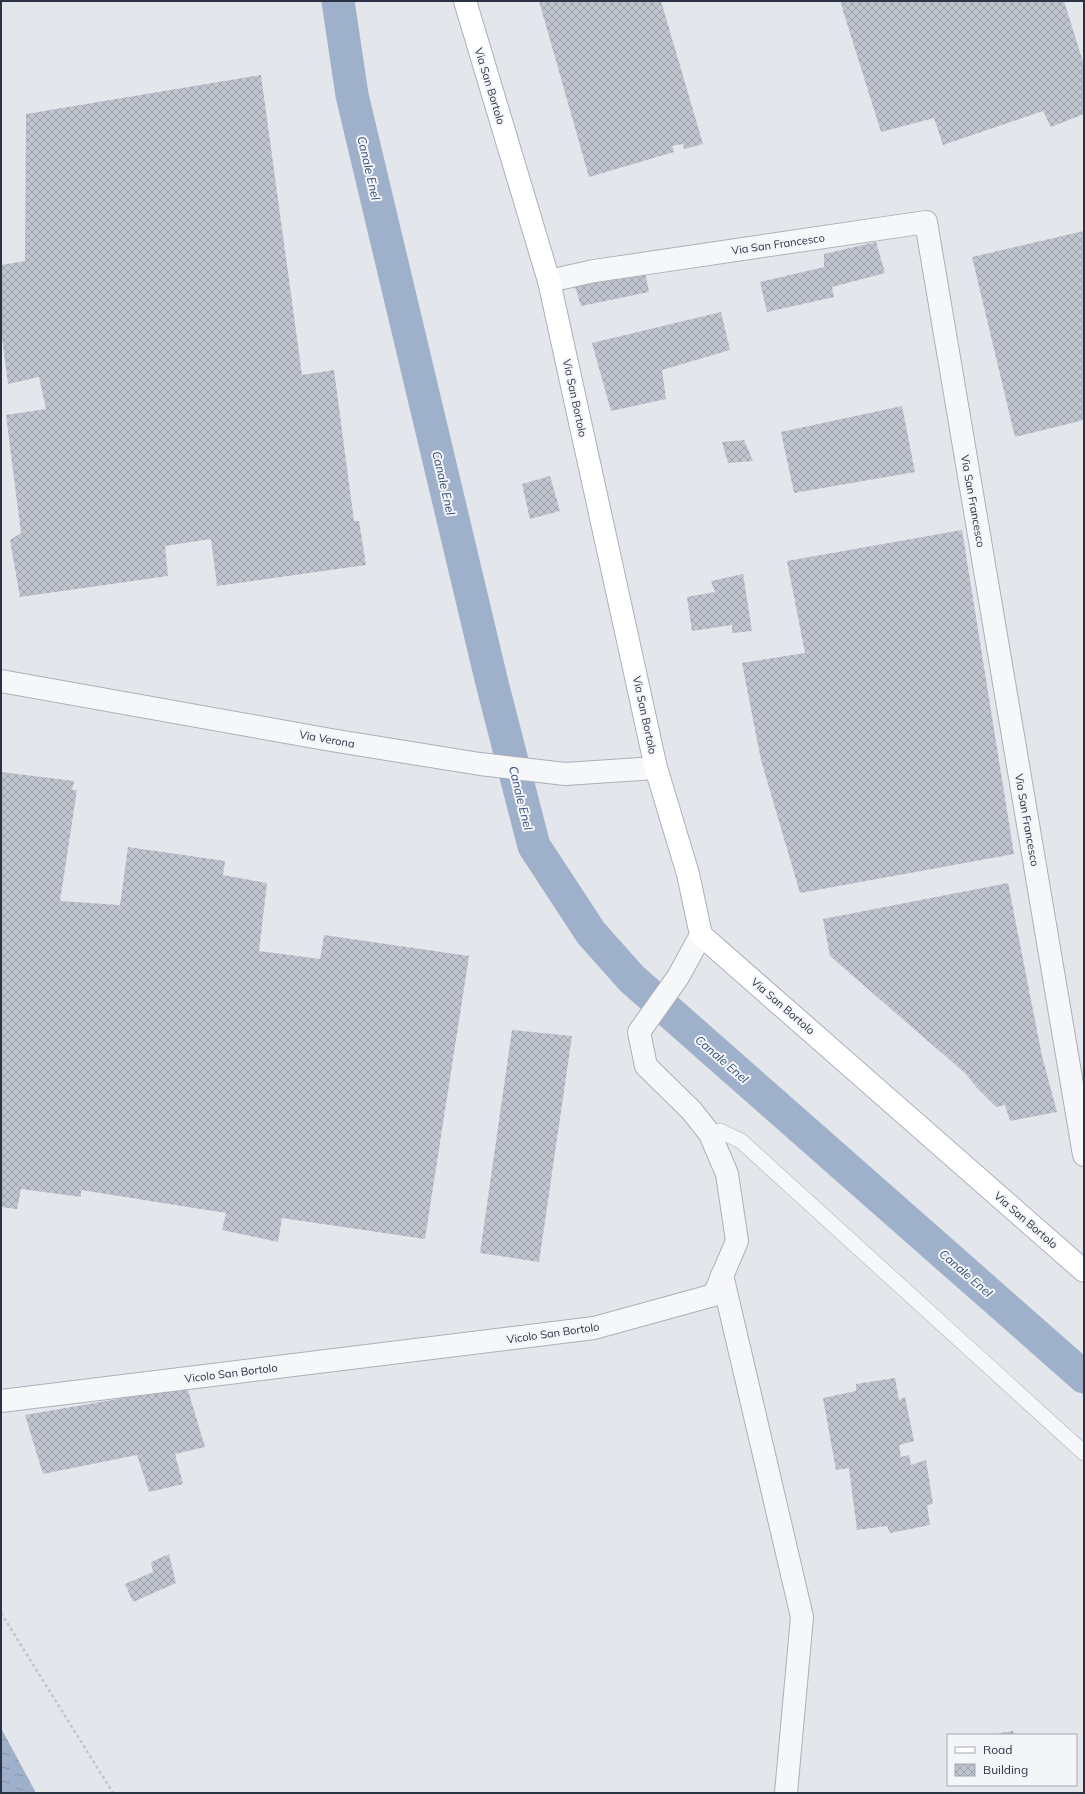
<svg xmlns="http://www.w3.org/2000/svg" width="1085" height="1794" font-family="Mulish,sans-serif">
  <style>
    .water { fill: url(#water-ripples) }
    .lines { fill: none; stroke-linecap: round; stroke-linejoin: round }
    .canal { stroke: #9fb1ca; stroke-width: 33 }
    .building { fill: url(#building-cross-hatch) }
    .lane-casing { stroke: #acb0b9; stroke-width: 16 }
    .street-casing { stroke: #acb0b9; stroke-width: 24 }
    .secondary-casing { stroke: #acb0b9; stroke-width: 24 }
    .path { stroke: #c1c4ca; stroke-width: 2.5; stroke-dasharray: 3 3; stroke-linecap: butt }
    .lane { stroke: #f6f7f9; stroke-width: 15 }
    .street { stroke: #f6f7f9; stroke-width: 22 }
    .secondary { stroke: #fff; stroke-width: 22 }
    .labels { text-anchor: middle; dominant-baseline: central; stroke-width: 4; stroke-linejoin: round; paint-order: stroke }
    .street-label { font-size: 11px; fill: #2b3243; stroke: #f3f5f8 }
    .water-label { font-size: 12px; font-style: italic; fill: #354f76; stroke: #f3f5f8 }
  </style>
  <defs>
    <pattern id="water-ripples" width="26" height="14" patternUnits="userSpaceOnUse"><rect width="26" height="14" fill="#9fb1ca"/><path d="M2 4q2-2 4 0t4 0M15 11q2-2 4 0t4 0" fill="none" stroke="#8291a6"/></pattern>
    <pattern id="building-cross-hatch" width="8" height="8" patternUnits="userSpaceOnUse"><rect width="8" height="8" fill="#c0c4ce"/><path d="M0 0l8 8M0 8l8-8" fill="none" stroke="#9ca0a9"/></pattern>
  </defs>
  <rect width="100%" height="100%" fill="#e3e6eb"/>
  <!-- water -->
  <path class="water" d="M1,1728L36,1793H1Z"/>
  <g class="lines">
    <!-- canal -->
    <path class="canal" d="M338,1L352,95L492,683L534,846L591,933L632,979L1084,1377"/>
  </g>
  <!-- building -->
  <g class="building">
    <path d="M539,1H661L703,144L684,149L683,144L672,146L674,152L589,177Z"/>
    <path d="M840,1H1064L1084,65V114L1051,127L1043,111L943,145L934,118L881,132Z"/>
    <path d="M261,75L302,375L334,370L354,521H359L366,565L217,586L211,539L165,546L168,576L20,597L10,540L21,533L6,415L46,409L39,377L8,384L1,330V265L25,261L26,114Z"/>
    <path d="M1084,231V420L1015,437L972,257Z"/>
    <path d="M876,242L885,273L832,287L834,297L767,312L760,282L824,267V254Z"/>
    <path d="M644,267L649,292L581,306L573,280Z"/>
    <path d="M721,312L730,350L662,370L666,399L611,411L592,343Z"/>
    <path d="M902,406L915,472L794,493L781,432Z"/>
    <path d="M744,440L753,461L728,463L722,442Z"/>
    <path d="M550,476L560,511L530,519L522,484Z"/>
    <path d="M962,530L1014,854L800,893L761,760L742,663L805,653L787,561Z"/>
    <path d="M743,574L752,631L732,633V625L692,631L687,597L715,592L711,581Z"/>
    <path d="M1,772L74,781L72,790H77L60,901L120,905L128,847L225,861L223,875L267,883L259,951L320,959L324,935L469,956L425,1239L282,1218L278,1242L222,1230L226,1213L81,1190V1197L21,1189L17,1209L1,1207Z"/>
    <path d="M1008,883L1042,1056L1057,1112L1010,1121L1005,1105L996,1107L976,1087L966,1074L830,956L823,919Z"/>
    <path d="M512,1030L572,1036L539,1262L480,1253Z"/>
    <path d="M895,1378L899,1400L905,1397L914,1441L899,1445L901,1457L909,1455L911,1465L926,1460L933,1504L927,1505L930,1525L890,1533L887,1526L857,1530L849,1468L836,1470L823,1398L856,1391V1384Z"/>
    <path d="M187,1387L205,1447L175,1454L183,1484L149,1492L137,1455L43,1474L25,1415Z"/>
    <path d="M169,1554L176,1583L133,1602L125,1584L153,1572L151,1562Z"/>
    <path d="M1013,1731L1014,1735H995V1734Z"/>
  </g>
  <g class="lines">
    <defs>
      <path id="lane" d="M710,1134L720,1131L741,1141L1084,1453"/>
      <g id="street">
        <path d="M549,281L594,271L926,222L1084,1155"/>
        <path d="M1,681L331,740L480,764L565,774L656,768"/>
        <path d="M722,1275L802,1617L786,1793"/>
        <path d="M1,1401L594,1328L714,1295L737,1241L727,1174L710,1134L691,1110L646,1066L639,1032L678,977L701,935"/>
      </g>
      <path id="secondary" d="M465,1L549,281L656,768L688,874L701,935L1084,1271"/>
    </defs>
    <!-- lane casing -->
    <use href="#lane" class="lane-casing"/>
    <!-- street casing -->
    <use href="#street" class="street-casing"/>
    <!-- secondary casing -->
    <use href="#secondary" class="secondary-casing"/>
    <!-- path -->
    <path class="path" d="M1,1613L113,1793"/>
    <!-- lane -->
    <use href="#lane" class="lane"/>
    <!-- street -->
    <use href="#street" class="street"/>
    <!-- secondary -->
    <use href="#secondary" class="secondary"/>
  </g>
  <g class="labels">
    <!-- street labels -->
    <g class="street-label">
      <text transform="translate(490 86) rotate(73)">Via San Bortolo</text>
      <text transform="translate(778 244) rotate(-8)">Via San Francesco</text>
      <text transform="translate(575 398) rotate(78)">Via San Bortolo</text>
      <text transform="translate(973 501) rotate(80)">Via San Francesco</text>
      <text transform="translate(645 715) rotate(78)">Via San Bortolo</text>
      <text transform="translate(327 739) rotate(10)">Via Verona</text>
      <text transform="translate(1027 820) rotate(80)">Via San Francesco</text>
      <text transform="translate(783 1006) rotate(41)">Via San Bortolo</text>
      <text transform="translate(1026 1220) rotate(41)">Via San Bortolo</text>
      <text transform="translate(553 1333) rotate(-8)">Vicolo San Bortolo</text>
      <text transform="translate(231 1373) rotate(-7)">Vicolo San Bortolo</text>
    </g>
    <!-- water labels -->
    <g class="water-label">
      <text transform="translate(369 168) rotate(77)">Canale Enel</text>
      <text transform="translate(444 483) rotate(77)">Canale Enel</text>
      <text transform="translate(521 798) rotate(76)">Canale Enel</text>
      <text transform="translate(722 1059) rotate(41)">Canale Enel</text>
      <text transform="translate(966 1273) rotate(41)">Canale Enel</text>
    </g>
  </g>
  <!-- border -->
  <rect width="1085" height="1794" fill="none" stroke="#2b3243" stroke-width="4"/>
  <!-- legend -->
  <rect x="947" y="1734" width="130" height="52" fill="#f3f5f8" stroke="#a3a7b0"/>
  <rect x="955" y="1747" width="20" height="6" fill="#ffffff" stroke="#a3a7b0"/>
  <text x="983" y="1754" font-size="12" fill="#2b3243">Road</text>
  <rect x="955" y="1764" width="20" height="12" fill="url(#building-cross-hatch)" stroke="#a3a7b0"/>
  <text x="983" y="1774" font-size="12" fill="#2b3243">Building</text>
</svg>
